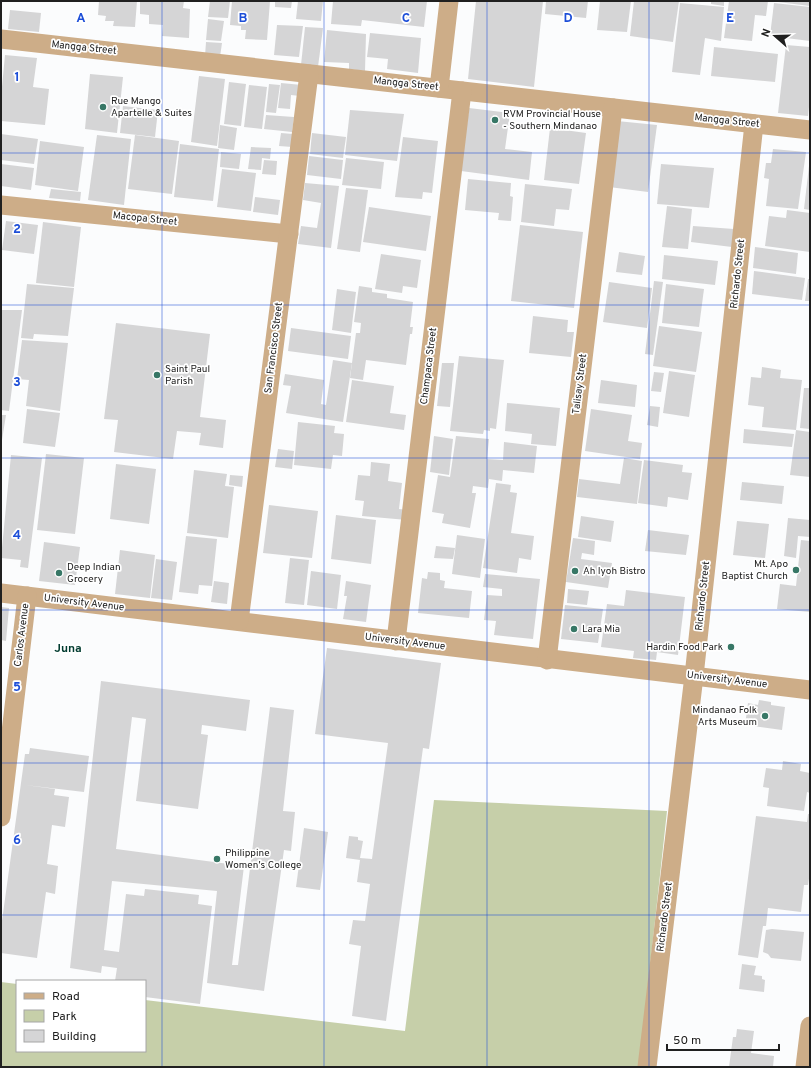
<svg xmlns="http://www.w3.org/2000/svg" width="811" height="1068" font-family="Overpass,sans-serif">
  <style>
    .green { fill: #c6cfa9 }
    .building { fill: #d5d5d6 }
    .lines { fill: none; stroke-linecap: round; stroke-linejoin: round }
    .minor { stroke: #cdad88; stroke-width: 19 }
    .grid { fill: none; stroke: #1d4ed8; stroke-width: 1; stroke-opacity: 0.55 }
    .poi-dot { fill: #377766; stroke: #fff; stroke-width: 1.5 }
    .labels { text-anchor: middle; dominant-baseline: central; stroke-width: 3.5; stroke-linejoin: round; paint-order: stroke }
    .street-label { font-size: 10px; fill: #202020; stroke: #fff }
    .poi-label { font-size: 10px; fill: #202020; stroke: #fff; text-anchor: start }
    .quarter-label { font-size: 12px; font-weight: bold; fill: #003b2f; stroke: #fff }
    .grid-label { font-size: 13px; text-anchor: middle; font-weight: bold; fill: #1d4ed8; stroke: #fff; stroke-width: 3.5; stroke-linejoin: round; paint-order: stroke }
  </style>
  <rect width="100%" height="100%" fill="#fbfcfd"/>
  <!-- green -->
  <path class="green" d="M434,800L667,811L639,1067H1V982L17,984V1051H145V1000L405,1031Z"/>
  <!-- building -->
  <g class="building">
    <path d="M99,1H137L135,27L113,26L114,21H105L106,16L98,15Z"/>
    <path d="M140,1H184L183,8L190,9L189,38L162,36L163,25L149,24V15L140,14Z"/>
    <path d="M210,1H230L228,18L208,17Z"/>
    <path d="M232,1H270L267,40L245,39L246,30H241V26L230,25Z"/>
    <path d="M275,1H292L291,8L275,7Z"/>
    <path d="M298,1H323L321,21L296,19Z"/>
    <path d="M333,1H427L424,27L362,20L361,26L331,24Z"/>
    <path d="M476,1H543L534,87L468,79Z"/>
    <path d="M546,1H588L586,18L545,14Z"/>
    <path d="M600,1H631L627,32L597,30Z"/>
    <path d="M634,1H679L673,42L630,36Z"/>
    <path d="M711,1H724V6L711,4Z"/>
    <path d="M729,1H768L766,16L755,15L752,41L724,38Z"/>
    <path d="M778,1H810V6L778,2Z"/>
    <path d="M680,3L724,7L721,41L705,38L700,75L672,72Z"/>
    <path d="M774,3L810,7V41L770,36Z"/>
    <path d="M10,10L41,13L39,32L8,29Z"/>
    <path d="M208,19L224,21L221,41L206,40Z"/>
    <path d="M277,25L303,26L299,57L274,55Z"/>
    <path d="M305,27L323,28L318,67L301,65Z"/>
    <path d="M327,30L366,34L365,71L349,69V63L324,62Z"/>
    <path d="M370,33L421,38L418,73L387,69L388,59L367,57Z"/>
    <path d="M206,42L222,43L220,57L205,56Z"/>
    <path d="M786,45L810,47V98L808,116L778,113Z"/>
    <path d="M714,47L778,54L775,82L711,76Z"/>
    <path d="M5,55L37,58L33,87L49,89L45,125L1,121V97Z"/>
    <path d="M90,74L123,77L117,133L85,129Z"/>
    <path d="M199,76L225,79L217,146L191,142Z"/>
    <path d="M229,82L246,84L241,126L224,124Z"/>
    <path d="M281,83L302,85L300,96L291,95L290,109L278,108Z"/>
    <path d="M269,84L280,85L276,113L266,112Z"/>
    <path d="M249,85L267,87L262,129L244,127Z"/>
    <path d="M123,106L158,110L155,137L120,133Z"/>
    <path d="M469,108L510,113L505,149L532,152L529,180L461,171Z"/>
    <path d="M350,110L404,114L397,161L345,155Z"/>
    <path d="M266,115L294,117L292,132L264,129Z"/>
    <path d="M617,121L657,125L648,192L609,187Z"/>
    <path d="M220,125L237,128L234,150L218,148Z"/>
    <path d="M550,128L586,133L579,184L544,180Z"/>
    <path d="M281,133L293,134L292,147L279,146Z"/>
    <path d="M312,133L346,137L343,158L310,154Z"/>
    <path d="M1,134L38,139L34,164L1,160Z"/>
    <path d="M97,135L131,139L124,205L88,200Z"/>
    <path d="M135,135L179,141L172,194L128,189Z"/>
    <path d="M403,137L438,141L432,193L423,192L422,199L395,197Z"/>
    <path d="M40,141L84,147L78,191L35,185Z"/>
    <path d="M180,144L219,149L213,201L174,197Z"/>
    <path d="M251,147L271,148L270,159L262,158L261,170L248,169Z"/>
    <path d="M773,149L806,152L798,209L766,206L769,179L764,178L766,163H771Z"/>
    <path d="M221,152L241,154L239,169L220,167Z"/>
    <path d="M309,156L343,160L341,179L307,175Z"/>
    <path d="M346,158L384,162L381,189L342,185Z"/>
    <path d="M264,160L277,161L276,175L262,174Z"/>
    <path d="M1,164L34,168L31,190L1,186Z"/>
    <path d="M661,164L714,168L709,208L657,204Z"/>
    <path d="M809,166H810V210L804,209Z"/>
    <path d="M222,169L256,173L251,211L217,207Z"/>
    <path d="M468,179L511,183L510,196L513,197L511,221L498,220L499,213L465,210Z"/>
    <path d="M305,183L339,186L331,248L298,244L301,226L317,228L321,203L303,200Z"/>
    <path d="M525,184L572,189L569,210L556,209L554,226L521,222Z"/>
    <path d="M346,188L368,190L360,252L337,249Z"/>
    <path d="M51,189L81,192L80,201L49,198Z"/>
    <path d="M255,197L280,200L278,215L253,212Z"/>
    <path d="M667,206L692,209L688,249L662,247Z"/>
    <path d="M369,207L431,216L426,251L363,242Z"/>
    <path d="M787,210L810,213V252L765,246L769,216L786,218Z"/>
    <path d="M6,221L38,225L34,254L2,250Z"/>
    <path d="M43,222L81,227L74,287L36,283Z"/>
    <path d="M520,225L583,232L574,308L511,301Z"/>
    <path d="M693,226L734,229L732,247L691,242Z"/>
    <path d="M755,247L798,253L796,274L753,268Z"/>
    <path d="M619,252L645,256L642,275L616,272Z"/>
    <path d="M381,254L421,260L417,288L403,286L402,293L375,289Z"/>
    <path d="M664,255L718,261L715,285L662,279Z"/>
    <path d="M754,271L805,278L802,300L752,294Z"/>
    <path d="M808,279H810V301H805Z"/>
    <path d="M654,281L663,282L653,355L645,354Z"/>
    <path d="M609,282L652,288L647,328L603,322Z"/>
    <path d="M27,284L74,288L68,336L34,334L33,339L21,338Z"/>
    <path d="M666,284L704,289L699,327L662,323Z"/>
    <path d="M359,286L372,288V292L387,294V298L413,302L410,327H413L412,334H410L406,365L366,360L363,380L350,378L356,333H360L361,323L354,322Z"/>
    <path d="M337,289L356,292L351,333L332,330Z"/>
    <path d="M1,310H22L9,411L1,410Z"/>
    <path d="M533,316L568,320L567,332H574L571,357L529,353Z"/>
    <path d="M116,323L210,334L200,417L226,420L223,448L199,445L201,433L177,431L173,459L114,452L118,420L104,419Z"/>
    <path d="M659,326L702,332L696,372L653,366Z"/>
    <path d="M291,328L351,336L348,359L288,351Z"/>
    <path d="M22,340L68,343L60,411L26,406L29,380L17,379Z"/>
    <path d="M459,356L504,360L496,429L490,428V431L484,430L483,434L450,431Z"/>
    <path d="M333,360L352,363L343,422L286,413L291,386L283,385L285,374L324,380L321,404L326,405Z"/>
    <path d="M442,363H454L450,407L437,406Z"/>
    <path d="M762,367L781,370L780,378L802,380L796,430L810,432V477L790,475L796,430L762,427L764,407L748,405L751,377L761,378Z"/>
    <path d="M669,371L695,375L689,417L663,413Z"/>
    <path d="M654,372L664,373L661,392L651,391Z"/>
    <path d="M352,380L394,386L390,413L406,415L404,430L346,422Z"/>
    <path d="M601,380L637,385L635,407L598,403Z"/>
    <path d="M804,388H810V429L800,428Z"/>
    <path d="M507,403L560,408L556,446L531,444L532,434L505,431Z"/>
    <path d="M650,406L660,407L658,427L647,425Z"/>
    <path d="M27,409L60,413L55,447L23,443Z"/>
    <path d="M591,409L632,415L628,441L642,443L640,459L585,451Z"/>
    <path d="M1,415H6L2,440H1Z"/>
    <path d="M298,422L335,426L334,433L344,434L342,456L333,455L331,469L294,465Z"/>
    <path d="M744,429L794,434L792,447L743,443Z"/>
    <path d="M434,436L453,439L449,475L430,472Z"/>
    <path d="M456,436L489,439L487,459L503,460L504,442L537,446L534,473L503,470L502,481L489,479L488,488L473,486L472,493H476L470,528L442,523L444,514L432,512L438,475L450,477Z"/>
    <path d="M278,449L294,451L292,469L275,467Z"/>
    <path d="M46,454L84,458L75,534L37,530Z"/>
    <path d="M11,455L42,458L28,568L20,567L21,560L1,558Z"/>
    <path d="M624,458L642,461L637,504L577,497L579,479L620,484Z"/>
    <path d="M644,460L683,465L682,472L692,473L688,500L668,497L667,507L638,503Z"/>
    <path d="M371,462L390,464L388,481L402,483L399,509L408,510L407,520L362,516L364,501L355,500L358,475L370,476Z"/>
    <path d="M116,464L156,469L149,524L110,519Z"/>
    <path d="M194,470L227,474L225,486L234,487L228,538L187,533Z"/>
    <path d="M230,475L243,476L242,487L229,485Z"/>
    <path d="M742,482L784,486L782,504L740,500Z"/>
    <path d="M496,483L511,485L510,492L517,493L511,533L534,536L531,560L519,558L517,573L483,568Z"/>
    <path d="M269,505L318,511L312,558L263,553Z"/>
    <path d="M336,515L376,520L371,564L331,559Z"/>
    <path d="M581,516L614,521L611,542L578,537Z"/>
    <path d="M788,518L810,520V537L798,536L796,558L784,556Z"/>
    <path d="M737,521L769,524L765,558L733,555Z"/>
    <path d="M648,530L689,535L686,555L645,551Z"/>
    <path d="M457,535L485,539L480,578L452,574Z"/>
    <path d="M186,536L217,539L212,586L199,585L198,594L179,592Z"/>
    <path d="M573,538L595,541L594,555L582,553L581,559L612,563L608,588L566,582Z"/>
    <path d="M801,540L810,541V612L777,609L780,584L796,586Z"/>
    <path d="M44,542L80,547L75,585L39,581Z"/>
    <path d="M436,546L455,548L453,559L434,558Z"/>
    <path d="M120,550L155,555L150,598L115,594Z"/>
    <path d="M290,558L309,560L304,605L285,603Z"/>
    <path d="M156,559L177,562L172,600L151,598Z"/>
    <path d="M311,571L341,575L337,609L307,605Z"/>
    <path d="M428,572L440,573V580L445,581L444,588L472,591L469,618L418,613L422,578L427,579Z"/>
    <path d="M485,574L540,579L533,639L494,635L496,621L484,620L487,595L502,596V589L483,587Z"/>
    <path d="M214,581L229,583L227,604L211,602Z"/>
    <path d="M346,581L371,585L366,622L343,619L347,596H344Z"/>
    <path d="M568,589L589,591L587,605L567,603Z"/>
    <path d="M626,590L685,597L678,655L657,652L656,660L633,658L634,651L601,647L607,604L624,606Z"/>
    <path d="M565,605L603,609L598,643L561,639Z"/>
    <path d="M1,607L9,608L6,641L1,640Z"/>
    <path d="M327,648L441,663L429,749L423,748L386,1021L352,1016L361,946L349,944L353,920L365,921L370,884L357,882L360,860L346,858L349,836L358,837V840L363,841L360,858L372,859L388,743L315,734Z"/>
    <path d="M101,681L250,700L246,731L202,725L201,734L208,735L198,809L136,801L146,719L132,717L116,849L244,866L232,965H238L270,707L294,710L283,811L295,812L291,851L284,850L264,991L207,983L217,891L112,881L104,950L119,952L126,894L144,896L145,889L199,895L198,904L212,906L200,1004L145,997V981H115L117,968L102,966L101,973L70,968Z"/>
    <path d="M759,700L771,702V705L785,707L782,730L745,725L748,703L758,705Z"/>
    <path d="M30,748L89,756L84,792L25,785L55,789L54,795L69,797L65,827L52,825L47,864L58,866L55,894L46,892L37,958L1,953V928L25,754H29Z"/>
    <path d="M783,761L801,764L800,771L810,773V793L807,792L804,811L767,806L769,788L763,787L766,768L782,770Z"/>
    <path d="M808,814H810V872L808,885H804L801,912L768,908L766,926H763L758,958L738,955L756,816L807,822Z"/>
    <path d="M304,828L328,832L320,890L296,887Z"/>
    <path d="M772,929L804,932L801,961L771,958L768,954L763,952L766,930Z"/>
    <path d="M742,964L756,966L754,975L762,976V979L765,980L764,992L739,989Z"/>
    <path d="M737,1029L754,1031L751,1053L774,1056L773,1067H729L733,1037H736Z"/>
  </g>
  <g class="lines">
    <!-- minor -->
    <g class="minor">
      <path d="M1,39L810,130"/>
      <path d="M439,88L449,1"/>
      <path d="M1,205L289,234"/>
      <path d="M1,593L810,690"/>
      <path d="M239,621L309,74"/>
      <path d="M396,641L462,91"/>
      <path d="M547,660L613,108"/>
      <path d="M1,817L27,596"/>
      <path d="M647,1067L694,676L754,124"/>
      <path d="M805,1067L810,1026"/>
    </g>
  </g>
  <!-- grid -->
  <path class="grid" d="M162,1V1067M324,1V1067M487,1V1067M649,1V1067M1,153H810M1,305H810M1,458H810M1,610H810M1,763H810M1,915H810"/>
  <!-- markers -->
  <g class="poi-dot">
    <circle cx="103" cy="107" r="4"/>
    <circle cx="495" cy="120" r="4"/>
    <circle cx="157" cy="375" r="4"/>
    <circle cx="796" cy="570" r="4"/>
    <circle cx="575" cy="571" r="4"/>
    <circle cx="59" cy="573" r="4"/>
    <circle cx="574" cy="629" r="4"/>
    <circle cx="731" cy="647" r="4"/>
    <circle cx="765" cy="716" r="4"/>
    <circle cx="217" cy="859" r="4"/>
  </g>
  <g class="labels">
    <!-- street labels -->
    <g class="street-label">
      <text transform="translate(84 48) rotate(6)">Mangga Street</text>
      <text transform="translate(406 84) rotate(6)">Mangga Street</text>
      <text transform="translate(727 121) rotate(6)">Mangga Street</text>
      <text transform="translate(145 219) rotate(6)">Macopa Street</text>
      <text transform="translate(738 274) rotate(-84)">Richardo Street</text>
      <text transform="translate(274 348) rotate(-83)">San Francisco Street</text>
      <text transform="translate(429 366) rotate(-83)">Champaca Street</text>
      <text transform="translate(580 384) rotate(-83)">Talisay Street</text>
      <text transform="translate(703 596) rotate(-84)">Richardo Street</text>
      <text transform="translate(84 603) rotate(7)">University Avenue</text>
      <text transform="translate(22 635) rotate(-83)">Carlos Avenue</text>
      <text transform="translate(405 642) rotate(7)">University Avenue</text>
      <text transform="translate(727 680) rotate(7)">University Avenue</text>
      <text transform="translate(665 917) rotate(-83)">Richardo Street</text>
    </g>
    <!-- poi labels -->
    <g class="poi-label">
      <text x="111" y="101">Rue Mango<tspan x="111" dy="12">Apartelle &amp; Suites</tspan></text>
      <text x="503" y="114">RVM Provincial House<tspan x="503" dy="12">- Southern Mindanao</tspan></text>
      <text x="165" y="369">Saint Paul<tspan x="165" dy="12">Parish</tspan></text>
      <text x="788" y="564" text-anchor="end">Mt. Apo<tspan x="788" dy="12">Baptist Church</tspan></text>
      <text x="67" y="567">Deep Indian<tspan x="67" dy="12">Grocery</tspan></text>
      <text x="583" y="571">Ah Iyoh Bistro</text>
      <text x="582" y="629">Lara Mia</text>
      <text x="723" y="647" text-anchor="end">Hardin Food Park</text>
      <text x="757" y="710" text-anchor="end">Mindanao Folk<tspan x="757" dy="12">Arts Museum</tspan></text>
      <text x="225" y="853">Philippine<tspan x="225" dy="12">Women's College</tspan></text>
    </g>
    <!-- quarter labels -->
    <g class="quarter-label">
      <text x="68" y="649">Juna</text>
    </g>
  </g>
  <g class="grid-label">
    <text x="81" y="22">A</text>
    <text x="243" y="22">B</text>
    <text x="406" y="22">C</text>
    <text x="568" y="22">D</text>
    <text x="730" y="22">E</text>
    <text x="17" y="81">1</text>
    <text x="17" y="233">2</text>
    <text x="17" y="386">3</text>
    <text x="17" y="539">4</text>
    <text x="17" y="691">5</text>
    <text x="17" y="844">6</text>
  </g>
  <!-- border -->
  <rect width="811" height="1068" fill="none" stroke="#202020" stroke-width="4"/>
  <!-- legend -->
  <rect x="16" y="980" width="130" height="72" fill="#ffffff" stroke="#a6a6a6"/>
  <rect x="24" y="993" width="20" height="6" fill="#cdad88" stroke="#a6a6a6"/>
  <text x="52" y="1000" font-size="12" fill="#202020">Road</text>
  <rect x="24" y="1010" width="20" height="12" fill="#c6cfa9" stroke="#a6a6a6"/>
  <text x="52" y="1020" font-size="12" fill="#202020">Park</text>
  <rect x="24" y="1030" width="20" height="12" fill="#d5d5d6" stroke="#a6a6a6"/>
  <text x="52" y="1040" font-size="12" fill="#202020">Building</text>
  <!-- north arrow -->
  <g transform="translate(775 36) rotate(290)" stroke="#ffffff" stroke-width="3" paint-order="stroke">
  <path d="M0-3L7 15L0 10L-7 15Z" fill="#202020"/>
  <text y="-6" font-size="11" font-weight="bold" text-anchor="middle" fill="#202020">N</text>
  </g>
  <!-- scale -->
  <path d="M667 1044v6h112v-6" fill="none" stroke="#202020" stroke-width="2"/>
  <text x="673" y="1044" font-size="12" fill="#202020" stroke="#ffffff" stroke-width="3" paint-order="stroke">50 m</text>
</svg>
